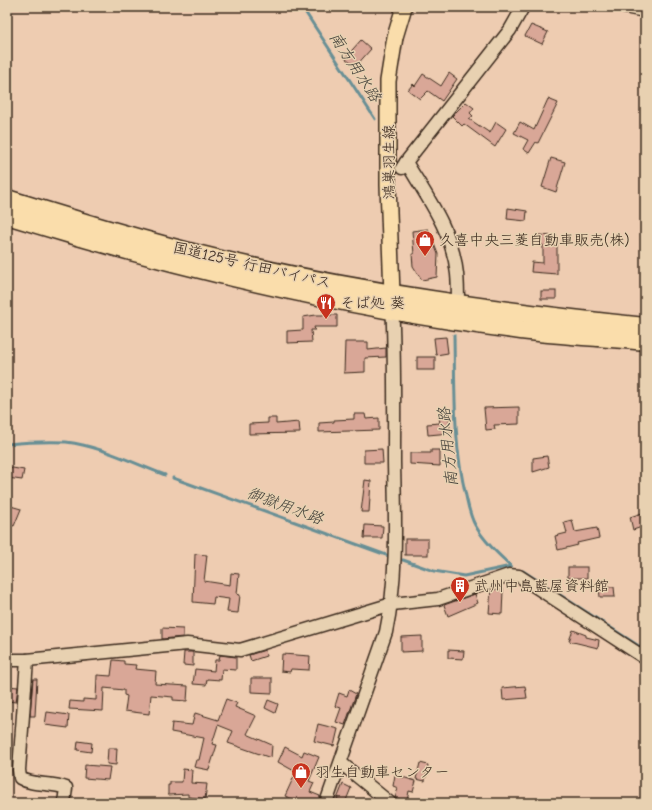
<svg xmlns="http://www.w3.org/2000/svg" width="652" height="810" font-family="'Comic Neue','Klee One',sans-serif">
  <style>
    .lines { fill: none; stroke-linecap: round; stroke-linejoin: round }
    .stream { stroke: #688f95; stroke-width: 3 }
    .building { fill: #d9a797; stroke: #3b2a1e }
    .minor-casing { stroke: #3b2a1e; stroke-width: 15 }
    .major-casing { stroke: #3b2a1e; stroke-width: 18 }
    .highway-casing { stroke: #3b2a1e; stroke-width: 21 }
    .minor { stroke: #e8d1b1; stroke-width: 12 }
    .major { stroke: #faddab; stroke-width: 15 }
    .highway { stroke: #faddab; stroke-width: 18 }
    .labels { text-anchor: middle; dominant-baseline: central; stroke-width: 3; stroke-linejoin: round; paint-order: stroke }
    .street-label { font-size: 15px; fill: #3b2a1e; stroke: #e8d1b1 }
    .poi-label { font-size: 15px; fill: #3b2a1e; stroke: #e8d1b1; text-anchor: start }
    .water-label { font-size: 16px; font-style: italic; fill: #46433c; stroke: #e8d1b1 }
  </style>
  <rect width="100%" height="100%" fill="#eeccb1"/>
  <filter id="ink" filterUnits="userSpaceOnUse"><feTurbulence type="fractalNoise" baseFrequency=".025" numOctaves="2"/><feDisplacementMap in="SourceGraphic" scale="8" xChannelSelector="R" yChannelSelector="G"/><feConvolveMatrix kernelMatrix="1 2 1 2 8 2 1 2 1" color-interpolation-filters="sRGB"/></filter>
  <g filter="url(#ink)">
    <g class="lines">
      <!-- stream -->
      <g class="stream">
        <path d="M302,7L375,119"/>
        <path d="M454,335C455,389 453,444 466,496C468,505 470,516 475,525C484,541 498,554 511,566"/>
        <path d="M7,444C27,442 46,441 66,442C100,446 133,463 165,475"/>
        <path d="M173,478L389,556"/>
        <path d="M403,560L434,571L464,576L511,566"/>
        <path d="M523,571L645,650"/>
      </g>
    </g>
    <!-- building -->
    <g class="building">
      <path d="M531,25L548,32L542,44L525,36Z"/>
      <path d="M361,40L371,49L355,67L345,58Z"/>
      <path d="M449,73L457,79L442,101L428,91L420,99L408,90L413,84L415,86L423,74L441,86Z"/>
      <path d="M548,99L558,103L538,143L536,142L529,153L523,149L528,140L514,133L520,122L534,130Z"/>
      <path d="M466,102L474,108L470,113L473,116L469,119L490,133L496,122L506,129L495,147L464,124L462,126L452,116Z"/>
      <path d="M551,158L565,162L556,192L542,187Z"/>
      <path d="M508,208L527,211L526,221L507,219Z"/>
      <path d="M428,229L438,254L437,277L422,280L413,266L412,254H414L412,231Z"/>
      <path d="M539,235L557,236V274L531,272L532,262L543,263V245H539Z"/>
      <rect x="541" y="291" width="15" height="8"/>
      <path d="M316,315H337V327H314L315,330H311L312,342L287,343V331L303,330V317Z"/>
      <path d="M446,337L448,353L436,355L434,338Z"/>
      <path d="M345,342H368V350L386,348V357L365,358V372L344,373Z"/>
      <rect x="417" y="357" width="18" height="13"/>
      <path d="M519,407V424L494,425L495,429L486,430L484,408Z"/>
      <path d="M354,414H365L366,419L379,418V430L319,432V423L334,422V420L354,419Z"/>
      <path d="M449,416L450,433L428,435L427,424L440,423L439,417Z"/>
      <path d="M268,418H276V424L299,422L300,433L249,434V424L268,423Z"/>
      <path d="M382,449L383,463H364V450Z"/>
      <path d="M431,450H440V466L410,464V453H431Z"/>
      <path d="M547,456L549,467L533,472V458Z"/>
      <path d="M7,467L24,470L22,480L7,478Z"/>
      <path d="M365,480L371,481L369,512H361Z"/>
      <path d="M7,505L21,509L14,526L7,524Z"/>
      <path d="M645,512V526L633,530L630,517Z"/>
      <path d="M572,520L575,532L597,528L599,538L577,543L578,545L558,550L555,536L567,533L564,522Z"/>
      <path d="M365,525L383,526L382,538H364Z"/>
      <rect x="405" y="539" width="23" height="16"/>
      <path d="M195,554L207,555L204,581L230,585L231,573L239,574L237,594L240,595L238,613L227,612L229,599L214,597L213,604L193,602Z"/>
      <rect x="568" y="567" width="19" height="11"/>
      <path d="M599,587H614L615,597H600Z"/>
      <path d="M491,589L503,590L502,614L489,613Z"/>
      <path d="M475,594L478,603L448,616L444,605Z"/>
      <path d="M162,628L183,629V637L162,639Z"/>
      <path d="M573,630L586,635V637L599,640L598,648L569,641Z"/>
      <path d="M422,636V651L401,652V637Z"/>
      <path d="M265,650L266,656L251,661L249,655Z"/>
      <path d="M448,650L464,651L463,659L448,658Z"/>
      <path d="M184,652H193V666L183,665Z"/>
      <path d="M282,654L310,656L309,670L291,669L290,672L281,671Z"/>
      <path d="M220,655L236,657V670L222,669L221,680L207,679L206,685L193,684L195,669L214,671L215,660H219Z"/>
      <path d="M113,660L124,661V664L136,665L135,669L156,671L155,684L188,686L187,701L173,700V697L151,695L149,714L125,711L127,696L124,695V690L104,688L103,711L69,709L70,701L83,702V699L96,700L97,675L111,676Z"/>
      <path d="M251,678H272V693L251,692Z"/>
      <path d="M33,679H37L35,716H30Z"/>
      <path d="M7,686L18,687L16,702L7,701Z"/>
      <path d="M525,686L527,698L503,700L502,688Z"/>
      <path d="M349,690L356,694L345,725L336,722L341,708L335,706L339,693L347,696Z"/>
      <path d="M226,699L237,703L235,707L256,716L247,734L272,745L271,758L228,743L233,731L218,725L212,744L217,745L209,770L194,767L196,760H199L204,738L171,732L172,723L192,725L195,713L218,720Z"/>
      <path d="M268,700L278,704L275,713L265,708Z"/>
      <path d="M47,712L69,715L68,728L45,725Z"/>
      <path d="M318,724L338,729L334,746L314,741Z"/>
      <path d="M78,741L92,743L91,752L77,750Z"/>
      <path d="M285,747L302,756L304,751L319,757L309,781L314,783L310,792L320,796L317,803H301L285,796L296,772L278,762Z"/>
      <path d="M108,748H117L116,765L107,764Z"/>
      <path d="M420,763L428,765L425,781L416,779Z"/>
      <path d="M85,765L110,767L108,780L84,778Z"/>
      <path d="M183,769L192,770L191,783L207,784L205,799L188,797V794L168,795V785H170V782H182Z"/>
      <path d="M395,775L416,781L413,792L409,791L407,801L395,798L398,788L393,786Z"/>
      <path d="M343,784L351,788L345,803L337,799Z"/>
    </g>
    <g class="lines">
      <defs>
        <g id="minor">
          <path d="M624,7L645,11"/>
          <path d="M406,162L510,30L523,7"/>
          <path d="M402,168L406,162C427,197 453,232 457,274C458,284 458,294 458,305"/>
          <path d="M7,660H27"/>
          <path d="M341,763L390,803"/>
          <path d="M64,803L66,788C52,782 33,786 20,778L19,770L27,660L187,644L240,650L392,604L438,599L509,575L519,576L645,658"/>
          <path d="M326,803L386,632C398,575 395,519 394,462C394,409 395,356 392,303"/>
        </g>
        <path id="major" d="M392,294L388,185V81L395,37L404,7"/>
        <g id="highway">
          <path d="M7,199C78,221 149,243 221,260C362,293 502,312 645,327"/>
          <path d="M7,215C175,267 347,308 521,330C562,335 604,337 645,341"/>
        </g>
      </defs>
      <!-- minor casing -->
      <use href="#minor" class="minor-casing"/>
      <!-- major casing -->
      <use href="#major" class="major-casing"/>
      <!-- highway casing -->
      <use href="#highway" class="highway-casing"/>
      <!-- minor -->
      <use href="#minor" class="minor"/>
      <!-- major -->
      <use href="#major" class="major"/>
      <!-- highway -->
      <use href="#highway" class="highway"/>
    </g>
  </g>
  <!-- icons -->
  <defs>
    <symbol id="shop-pin" viewBox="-11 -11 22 30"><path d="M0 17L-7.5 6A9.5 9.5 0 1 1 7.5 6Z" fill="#c8321e" stroke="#e8d1b1"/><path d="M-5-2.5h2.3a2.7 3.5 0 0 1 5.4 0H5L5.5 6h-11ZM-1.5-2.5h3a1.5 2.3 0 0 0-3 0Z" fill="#fff"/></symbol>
    <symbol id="restaurant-pin" viewBox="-11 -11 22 30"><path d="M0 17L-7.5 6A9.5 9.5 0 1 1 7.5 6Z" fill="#c8321e" stroke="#e8d1b1"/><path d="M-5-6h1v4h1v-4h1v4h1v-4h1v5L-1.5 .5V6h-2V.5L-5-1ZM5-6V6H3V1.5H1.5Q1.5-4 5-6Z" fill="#fff"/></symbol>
    <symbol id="building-pin" viewBox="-11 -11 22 30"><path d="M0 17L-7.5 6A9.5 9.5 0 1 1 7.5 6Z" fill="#c8321e" stroke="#e8d1b1"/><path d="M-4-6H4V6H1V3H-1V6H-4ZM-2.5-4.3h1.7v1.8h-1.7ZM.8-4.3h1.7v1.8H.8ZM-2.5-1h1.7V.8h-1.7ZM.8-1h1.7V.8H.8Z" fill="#fff"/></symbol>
  </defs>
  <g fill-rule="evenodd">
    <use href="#shop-pin" x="414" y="229" width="22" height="30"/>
    <use href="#restaurant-pin" x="315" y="292" width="22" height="30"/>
    <use href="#building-pin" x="449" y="575" width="22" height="30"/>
    <use href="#shop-pin" x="290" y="761" width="22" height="30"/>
  </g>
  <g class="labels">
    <!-- street labels -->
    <g class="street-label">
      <text transform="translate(389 162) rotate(-90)">鴻巣羽生線</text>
      <text transform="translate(252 265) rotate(13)">国道125号 行田バイパス</text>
    </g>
    <!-- poi labels -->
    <g class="poi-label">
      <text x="439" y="240">久喜中央三菱自動車販売(株)</text>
      <text x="340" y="303">そば処 葵</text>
      <text x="474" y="586">武州中島藍屋資料館</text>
      <text x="315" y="772">羽生自動車センター</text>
    </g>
    <!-- water labels -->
    <g class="water-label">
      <text transform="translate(355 67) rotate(57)">南方用水路</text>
      <text transform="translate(448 447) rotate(-96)">南方用水路</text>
      <text transform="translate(285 506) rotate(20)">御獄用水路</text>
    </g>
  </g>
  <!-- margin -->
  <rect width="652" height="810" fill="none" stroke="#e8d1b1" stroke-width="24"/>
  <rect x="12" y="12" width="628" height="786" fill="none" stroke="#3b2a1e" stroke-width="1.5" filter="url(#ink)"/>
</svg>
